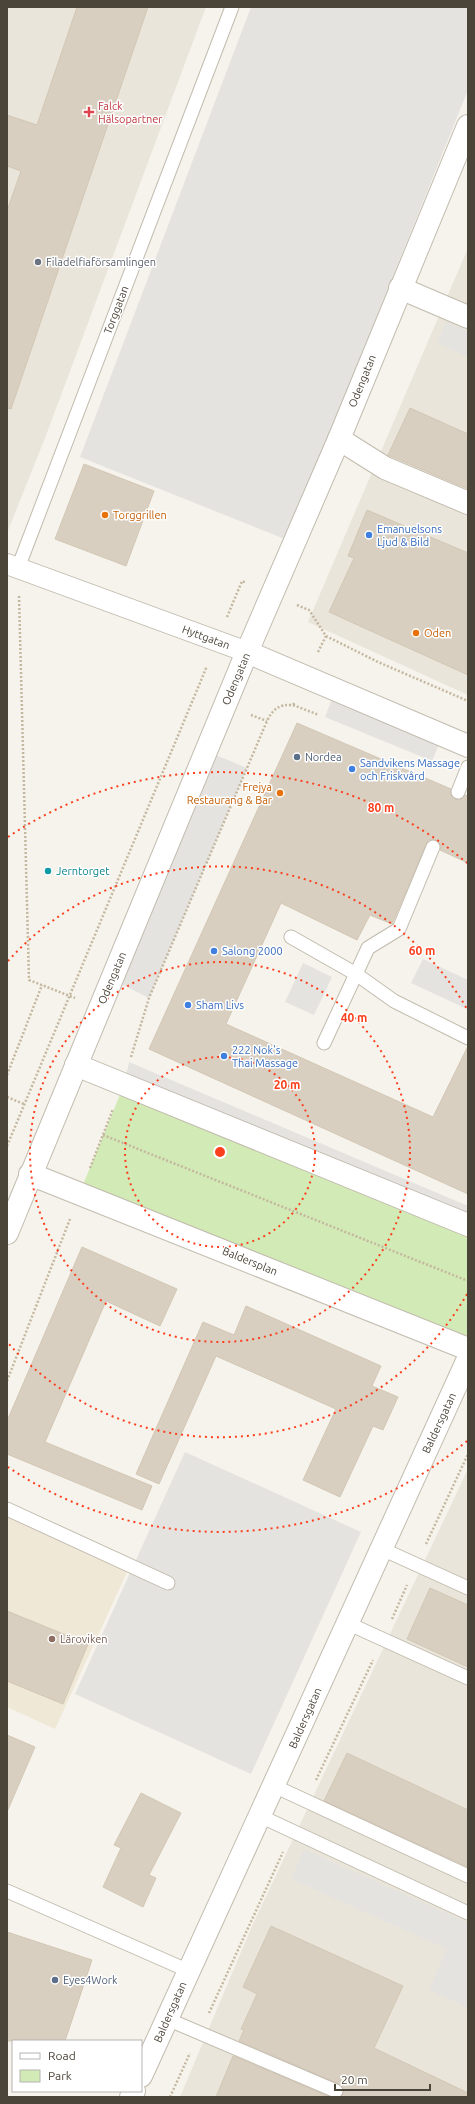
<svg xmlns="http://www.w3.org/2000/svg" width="475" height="2104" font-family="Ubuntu,sans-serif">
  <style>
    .residential { fill: #eae5da }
    .education { fill: #efe8d6 }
    .green { fill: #d2eab5 }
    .parking { fill: #e5e3e0 }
    .building { fill: #d8cfc1; stroke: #d3c7b4 }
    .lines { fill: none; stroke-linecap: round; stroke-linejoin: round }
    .service-casing { stroke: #c2bbae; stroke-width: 15 }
    .pedestrian-casing { stroke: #c2bbae; stroke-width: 22 }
    .minor-casing { stroke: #c2bbae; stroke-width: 24 }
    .path { stroke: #c4b79f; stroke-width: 2.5; stroke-dasharray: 2 2; stroke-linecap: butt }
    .service { stroke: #fff; stroke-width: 13 }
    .pedestrian { stroke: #fff; stroke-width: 20 }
    .minor { stroke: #fff; stroke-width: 22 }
    .ring { fill: none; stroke: #fc3f1d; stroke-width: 2; stroke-dasharray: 2 4 }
    .health-dot { fill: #e0444e; stroke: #fff; stroke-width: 1.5 }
    .worship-dot { fill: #6b7280; stroke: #fff; stroke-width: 1.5 }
    .food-dot { fill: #e8710a; stroke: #fff; stroke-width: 1.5 }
    .shop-dot { fill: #3f7fe0; stroke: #fff; stroke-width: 1.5 }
    .service-dot { fill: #5c6f8a; stroke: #fff; stroke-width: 1.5 }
    .culture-dot { fill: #0f9aa8; stroke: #fff; stroke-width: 1.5 }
    .education-dot { fill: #8d6e63; stroke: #fff; stroke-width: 1.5 }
    .labels { text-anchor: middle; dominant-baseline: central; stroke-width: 3; stroke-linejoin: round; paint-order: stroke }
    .health-label { font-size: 11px; fill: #be3a42; stroke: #fff; text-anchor: start }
    .worship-label { font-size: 11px; fill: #5b616d; stroke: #fff; text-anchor: start }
    .street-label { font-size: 11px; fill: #4b4439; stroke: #fff }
    .food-label { font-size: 11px; fill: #c56008; stroke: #fff; text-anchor: start }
    .shop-label { font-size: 11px; fill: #366cbe; stroke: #fff; text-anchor: start }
    .service-label { font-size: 11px; fill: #4e5e75; stroke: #fff; text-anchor: start }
    .culture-label { font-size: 11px; fill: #0d838f; stroke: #fff; text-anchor: start }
    .education-label { font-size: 11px; fill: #785e54; stroke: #fff; text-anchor: start }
    .centre { fill: #fc3f1d; stroke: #fff; stroke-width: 2 }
    .ring-label { font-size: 12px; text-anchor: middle; font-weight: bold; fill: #fc3f1d; stroke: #fff; stroke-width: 3; stroke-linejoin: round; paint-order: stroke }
  </style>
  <rect width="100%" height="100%" fill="#f6f3ec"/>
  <!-- residential -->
  <g class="residential">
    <path d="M7,7H206L45,438L7,533Z"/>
    <path d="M468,248V695L308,622Z"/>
    <path d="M468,1469V2097H180L252,1926Z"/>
  </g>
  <!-- education -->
  <path class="education" d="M7,1517L127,1572L55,1729L7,1707Z"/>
  <!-- green -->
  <path class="green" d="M124,1085L468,1225V1350L80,1192Z"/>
  <!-- parking -->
  <g class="parking">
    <path d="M251,7H468V90L287,540L80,457Z"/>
    <path d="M446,322L468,331V357L437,343Z"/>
    <path d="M336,689L443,735L432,761L325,717Z"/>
    <path d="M206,751L247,768L149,998L111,979Z"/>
    <path d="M423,959L468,980L467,1009L411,983Z"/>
    <path d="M303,963L332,977L314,1015L285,1002Z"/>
    <path d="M129,1062L468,1206V1216L124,1085Z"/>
    <path d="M185,1452L361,1532L251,1774L75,1694Z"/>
    <path d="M304,1849L468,1923V2008L429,1990L447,1949L291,1879Z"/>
  </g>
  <!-- building -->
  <g class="building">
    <path d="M77,7H148L11,409L7,408V211L21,171L7,166V115L37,125Z"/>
    <path d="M410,408L468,434V489L388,455Z"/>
    <path d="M84,464L154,491L126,566L55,539Z"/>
    <path d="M367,510L468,553V675L329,612L354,558L348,556Z"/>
    <path d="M297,723L451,789L450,794L455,799L460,800L465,795L468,796V863L440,850L441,846L436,840H428L392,924L370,915L357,940L281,903L226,1024L433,1117L468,1046V1194L149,1049Z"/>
    <path d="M82,1247L177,1289L160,1326L106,1301L45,1442L152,1486L142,1510L7,1454V1421Z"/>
    <path d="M246,1306L381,1366L372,1386L398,1397L383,1430L373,1426L340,1497L303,1480L336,1409L216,1356L159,1484L136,1474L203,1322L234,1335Z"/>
    <path d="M430,1588L468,1605V1667L407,1639Z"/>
    <path d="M7,1611L88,1644L63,1704L7,1681Z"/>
    <path d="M7,1735L35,1747L7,1812Z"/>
    <path d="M347,1753L468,1810V1867L324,1801Z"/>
    <path d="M141,1793L181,1813L149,1875L156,1878L143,1907L103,1887L121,1848L114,1845Z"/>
    <path d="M271,1926L403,1986L374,2048L468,2093V2097H341L344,2090L339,2084L239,2041L244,2030L241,2029L257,1994L243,1987Z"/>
    <path d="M7,1932L92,1960L65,2041H7Z"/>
    <path d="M233,2056L330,2097H216Z"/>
  </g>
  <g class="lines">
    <defs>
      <g id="service">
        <path d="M18,568L232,7"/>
        <path d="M458,792L468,767"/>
        <path d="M291,937L356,974L394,1001L468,1038"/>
        <path d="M324,1043L368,948L399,929L433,847"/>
        <path d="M7,1509L168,1583"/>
        <path d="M382,1549L468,1588"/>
        <path d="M347,1623L468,1678"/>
        <path d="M274,1786L468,1876"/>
        <path d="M260,1816L468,1913"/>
        <path d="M7,1891L189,1971"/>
        <path d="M167,2019L336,2091"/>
      </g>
      <path id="pedestrian" d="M7,564L247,652"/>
      <g id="minor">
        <path d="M400,288L468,317"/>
        <path d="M339,439L385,468L468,503"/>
        <path d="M247,652L468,746"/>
        <path d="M76,1065L468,1225"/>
        <path d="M30,1174L468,1349"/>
        <path d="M7,1233L247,652L339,439L468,126"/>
        <path d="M141,2076L468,1359"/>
        <path d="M131,2097L134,2091"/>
      </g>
    </defs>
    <!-- service casing -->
    <use href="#service" class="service-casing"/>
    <!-- pedestrian casing -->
    <use href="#pedestrian" class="pedestrian-casing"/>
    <!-- minor casing -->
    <use href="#minor" class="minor-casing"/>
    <!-- path -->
    <g class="path">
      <path d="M19,596L29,980L75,998"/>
      <path d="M297,605L309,610L326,636L378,662L468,701"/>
      <path d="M227,617L242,581L246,583"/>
      <path d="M318,652L326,636"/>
      <path d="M293,705L319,715"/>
      <path d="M251,715L267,721"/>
      <path d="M131,1057L149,998L267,721C273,709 279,704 293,705L295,702"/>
      <path d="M7,1075L42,985"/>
      <path d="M7,1097L24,1104"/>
      <path d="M103,1135L468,1281"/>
      <path d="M7,1146L207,666"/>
      <path d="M90,1168L113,1109"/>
      <path d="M7,1381L70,1219"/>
      <path d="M426,1544L468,1454"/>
      <path d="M392,1619L407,1585"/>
      <path d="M316,1780L373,1660"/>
      <path d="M209,2013L283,1852"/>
      <path d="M170,2097L190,2053"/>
    </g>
    <!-- service -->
    <use href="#service" class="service"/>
    <!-- pedestrian -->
    <use href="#pedestrian" class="pedestrian"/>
    <!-- minor -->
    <use href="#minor" class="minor"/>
  </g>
  <!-- distance rings -->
  <g class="ring">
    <circle cx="220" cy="1152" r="95"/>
    <circle cx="220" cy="1152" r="190"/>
    <path d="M467 1294A285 285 0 0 1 8 1343M8 961A285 285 0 0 1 467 1009"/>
    <path d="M467 1441A380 380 0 0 1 8 1467M8 837A380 380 0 0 1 467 863"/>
  </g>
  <!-- markers -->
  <path class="health-dot" d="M87 106h4v4h4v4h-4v4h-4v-4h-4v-4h4z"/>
  <circle class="worship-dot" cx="38" cy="262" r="4"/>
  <g class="food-dot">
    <circle cx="105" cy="515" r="4"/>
    <circle cx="416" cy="633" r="4"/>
    <circle cx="280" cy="793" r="4"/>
  </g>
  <g class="shop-dot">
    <circle cx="369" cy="535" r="4"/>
    <circle cx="352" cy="769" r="4"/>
    <circle cx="214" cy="951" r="4"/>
    <circle cx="188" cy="1005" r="4"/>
    <circle cx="224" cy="1056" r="4"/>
  </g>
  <g class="service-dot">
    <circle cx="297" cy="757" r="4"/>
    <circle cx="55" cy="1980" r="4"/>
  </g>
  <circle class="culture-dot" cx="48" cy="871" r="4"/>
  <circle class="education-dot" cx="52" cy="1639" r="4"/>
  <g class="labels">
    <!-- health labels -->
    <g class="health-label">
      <text x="98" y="106">Falck<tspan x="98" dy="13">Hälsopartner</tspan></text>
    </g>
    <!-- worship labels -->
    <g class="worship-label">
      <text x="46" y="262">Filadelfiaförsamlingen</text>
    </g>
    <!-- street labels -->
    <g class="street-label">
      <text transform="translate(116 310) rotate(-69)">Torggatan</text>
      <text transform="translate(362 381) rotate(-68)">Odengatan</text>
      <text transform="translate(206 637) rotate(20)">Hyttgatan</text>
      <text transform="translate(236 679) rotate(-67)">Odengatan</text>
      <text transform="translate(112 978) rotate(-67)">Odengatan</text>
      <text transform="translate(250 1261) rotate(22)">Baldersplan</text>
      <text transform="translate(439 1423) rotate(-65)">Baldersgatan</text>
      <text transform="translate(305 1718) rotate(-66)">Baldersgatan</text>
      <text transform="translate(170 2012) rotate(-66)">Baldersgatan</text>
    </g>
    <!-- food labels -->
    <g class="food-label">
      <text x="113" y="515">Torggrillen</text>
      <text x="424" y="633">Oden</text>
      <text x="272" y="787" text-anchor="end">Frejya<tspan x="272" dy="13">Restaurang &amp; Bar</tspan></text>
    </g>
    <!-- shop labels -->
    <g class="shop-label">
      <text x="377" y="529">Emanuelsons<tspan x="377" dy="13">Ljud &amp; Bild</tspan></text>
      <text x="360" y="763">Sandvikens Massage<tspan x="360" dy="13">och Friskvård</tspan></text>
      <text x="222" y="951">Salong 2000</text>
      <text x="196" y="1005">Sham Livs</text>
      <text x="232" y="1050">222 Nok's<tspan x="232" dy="13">Thai Massage</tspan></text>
    </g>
    <!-- service labels -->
    <g class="service-label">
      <text x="305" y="757">Nordea</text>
      <text x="63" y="1980">Eyes4Work</text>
    </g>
    <!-- culture labels -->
    <g class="culture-label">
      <text x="56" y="871">Jerntorget</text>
    </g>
    <!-- education labels -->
    <g class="education-label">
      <text x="60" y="1639">Läroviken</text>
    </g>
  </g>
  <circle cx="220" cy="1152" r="6" class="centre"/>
  <g class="ring-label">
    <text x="381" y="812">80 m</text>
    <text x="422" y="955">60 m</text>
    <text x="354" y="1022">40 m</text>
    <text x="287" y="1089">20 m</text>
  </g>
  <!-- border -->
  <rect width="475" height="2104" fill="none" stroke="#4b4439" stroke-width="16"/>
  <!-- legend -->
  <rect x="12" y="2040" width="130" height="52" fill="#ffffff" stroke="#b7b4b0"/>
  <rect x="20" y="2053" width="20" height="6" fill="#ffffff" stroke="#b7b4b0"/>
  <text x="48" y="2060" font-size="12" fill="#4b4439">Road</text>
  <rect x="20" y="2070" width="20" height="12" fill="#d2eab5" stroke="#b7b4b0"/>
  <text x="48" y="2080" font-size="12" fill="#4b4439">Park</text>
  <!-- scale -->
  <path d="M335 2084v6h95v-6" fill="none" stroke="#4b4439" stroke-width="2"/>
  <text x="341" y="2084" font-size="12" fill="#4b4439" stroke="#ffffff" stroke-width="3" paint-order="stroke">20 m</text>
</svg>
